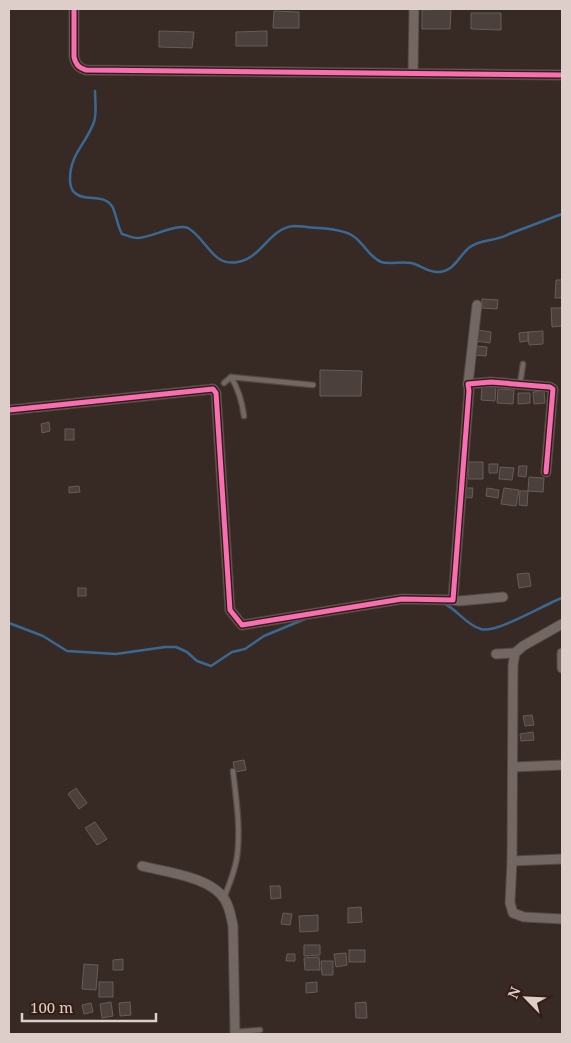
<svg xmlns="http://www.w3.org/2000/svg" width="571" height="1043" font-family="'Noto Serif',serif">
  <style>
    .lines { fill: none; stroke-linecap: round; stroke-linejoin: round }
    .stream { stroke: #396892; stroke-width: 2.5 }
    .building { fill: #4b403b; stroke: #675c58 }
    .lane-casing { stroke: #544844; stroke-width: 7 }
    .street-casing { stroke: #544844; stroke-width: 11 }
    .lane { stroke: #726763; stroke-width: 4.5 }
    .street { stroke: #726763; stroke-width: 9 }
    .cycleway-casing { stroke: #341d15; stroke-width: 8 }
    .cycleway { stroke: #f96db3; stroke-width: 5 }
  </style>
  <rect width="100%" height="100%" fill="#372a25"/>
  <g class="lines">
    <!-- stream -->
    <g class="stream">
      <path d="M95,91C95,101 97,113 94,122C86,144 70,154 70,179C70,183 71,190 75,193C86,203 105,192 113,208C117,217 117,225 122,234C127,235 132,238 137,238C151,238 177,223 188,228C207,239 212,267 238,262C262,258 269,228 294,226C302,226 312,228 320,228C330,229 345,230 353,236C364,243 368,256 381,262C389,265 401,261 411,263C421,265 428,273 439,272C455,271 459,255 470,247C480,239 498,241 509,234L562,214"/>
      <path d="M443,603C457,609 466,625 481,629C496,634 545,604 562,598"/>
      <path d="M9,623L43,636L67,651L116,654L165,647H176L187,652L197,661L211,666L232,652L245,649L264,636L305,619"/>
    </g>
  </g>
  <!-- building -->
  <g class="building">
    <path d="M451,9L450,29H422V10Z"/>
    <path d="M274,11L299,12V28H273Z"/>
    <path d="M471,13H501V30L471,29Z"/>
    <path d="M159,31L194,32L192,48L159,47Z"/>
    <path d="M267,31V46H236V32Z"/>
    <path d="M556,280H562V298H555Z"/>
    <path d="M482,299L498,300L497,309L482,308Z"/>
    <path d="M551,308H562V326L552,327Z"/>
    <path d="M477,330L491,332L490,343L476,341Z"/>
    <path d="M543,331V344L529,345L528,332Z"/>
    <path d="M528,332V341L520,342L519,333Z"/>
    <path d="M476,346L487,347L486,356L475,355Z"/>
    <path d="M320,370L362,371L361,396H320Z"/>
    <path d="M482,385L496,386L495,401L481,400Z"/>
    <path d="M498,389L514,390L513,404L497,403Z"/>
    <path d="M544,391L545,403L534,404L533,392Z"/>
    <path d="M518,393H530V403L518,404Z"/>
    <path d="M49,422L50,431L42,433L41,424Z"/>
    <rect x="65" y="429" width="9" height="11"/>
    <path d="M469,462H483V479H468Z"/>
    <path d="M489,464H498L497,473H489Z"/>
    <path d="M519,466H527L526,477L518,476Z"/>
    <path d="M500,467L514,468L512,480L499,479Z"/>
    <path d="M529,477L544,478L543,492L528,491Z"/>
    <path d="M79,486L80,492L69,493V487Z"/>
    <path d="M462,488H473L472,498L462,497Z"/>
    <path d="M487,488L499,490L498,498L486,496Z"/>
    <path d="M504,488L519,490L516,506L501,504Z"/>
    <path d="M520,491H528L527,506L519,505Z"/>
    <path d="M529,573L531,586L519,588L517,574Z"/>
    <rect x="78" y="588" width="8" height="8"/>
    <path d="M532,715L534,725L525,726L523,716Z"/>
    <path d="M533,732L534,740L521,741L520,734Z"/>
    <path d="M244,760L246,770L235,772L233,762Z"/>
    <path d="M76,788L87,803L79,809L68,794Z"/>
    <path d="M95,822L107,839L97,845L85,828Z"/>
    <path d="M270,886H280L281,898L271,899Z"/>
    <path d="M361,907L362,922L348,923V908Z"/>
    <path d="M283,913L292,914L290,925L281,924Z"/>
    <path d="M318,915V931L300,932L299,916Z"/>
    <path d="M304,945H320V955L304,956Z"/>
    <rect x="349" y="950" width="16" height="12"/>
    <path d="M346,953L347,965L336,967L334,954Z"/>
    <path d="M287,954H295V961H286Z"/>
    <path d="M319,957L320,970H305L304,958Z"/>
    <path d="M123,959V970H113V960Z"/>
    <path d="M321,961H333V975H322Z"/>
    <path d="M84,964L98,965L96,990L82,989Z"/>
    <rect x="99" y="982" width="14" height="15"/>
    <path d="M317,982V992L306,993V983Z"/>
    <path d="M111,1002L113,1016L102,1018L100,1004Z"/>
    <path d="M130,1002L131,1015L120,1016L119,1003Z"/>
    <path d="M366,1002L367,1018H356L355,1003Z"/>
    <path d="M91,1003L93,1012L84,1014L82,1005Z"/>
  </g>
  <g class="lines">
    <defs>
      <g id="lane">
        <path d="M231,377C239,390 242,401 244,416"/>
        <path d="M224,383L231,377L313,385"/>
        <path d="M520,384L523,364"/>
        <path d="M224,898C229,885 235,871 237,857C241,828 236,799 233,771"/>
        <path d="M235,1032L260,1030"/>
      </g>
      <g id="street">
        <path d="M74,9V57C76,65 79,68 86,70L562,75"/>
        <path d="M413,73L414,9"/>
        <path d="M468,384L477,305"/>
        <path d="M9,410L213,389L216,393L230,610L242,625L402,599L453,600L469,391L468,384L491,382L550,387L553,389L546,472"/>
        <path d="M453,600L459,601L503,597"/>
        <path d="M562,624L523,646L515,653L513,665L512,861L510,903L513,913L524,917L562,919"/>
        <path d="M562,653V668"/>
        <path d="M496,654L515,653"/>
        <path d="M513,767L562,765"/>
        <path d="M512,861L562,859"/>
        <path d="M142,866C166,872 212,877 225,900C230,908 231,917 233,926L235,1034"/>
      </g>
    </defs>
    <!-- lane casing -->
    <use href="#lane" class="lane-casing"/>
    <!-- street casing -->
    <use href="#street" class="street-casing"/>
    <!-- lane -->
    <use href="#lane" class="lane"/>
    <!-- street -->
    <use href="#street" class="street"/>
    <defs>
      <g id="cycleway">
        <path d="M74,9V57C76,65 79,68 86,70L562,75"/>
        <path d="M9,410L213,389L216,393L230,610L242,625L402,599L453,600L469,391L468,384L491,382L550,387L553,389L546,472"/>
      </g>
    </defs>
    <!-- cycleway casing -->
    <use href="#cycleway" class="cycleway-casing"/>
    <!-- cycleway -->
    <use href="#cycleway" class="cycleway"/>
  </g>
  <!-- border -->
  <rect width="571" height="1043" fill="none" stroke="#decec9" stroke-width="20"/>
  <!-- north arrow -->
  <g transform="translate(526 998) rotate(294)" stroke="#341d15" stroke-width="4" paint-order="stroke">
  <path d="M0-4L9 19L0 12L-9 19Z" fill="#decec9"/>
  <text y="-8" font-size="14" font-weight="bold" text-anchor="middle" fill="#decec9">N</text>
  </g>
  <!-- scale -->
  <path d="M22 1013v8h134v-8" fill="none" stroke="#decec9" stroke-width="2.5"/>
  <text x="30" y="1013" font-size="15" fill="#decec9" stroke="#341d15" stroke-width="4" paint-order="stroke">100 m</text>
</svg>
